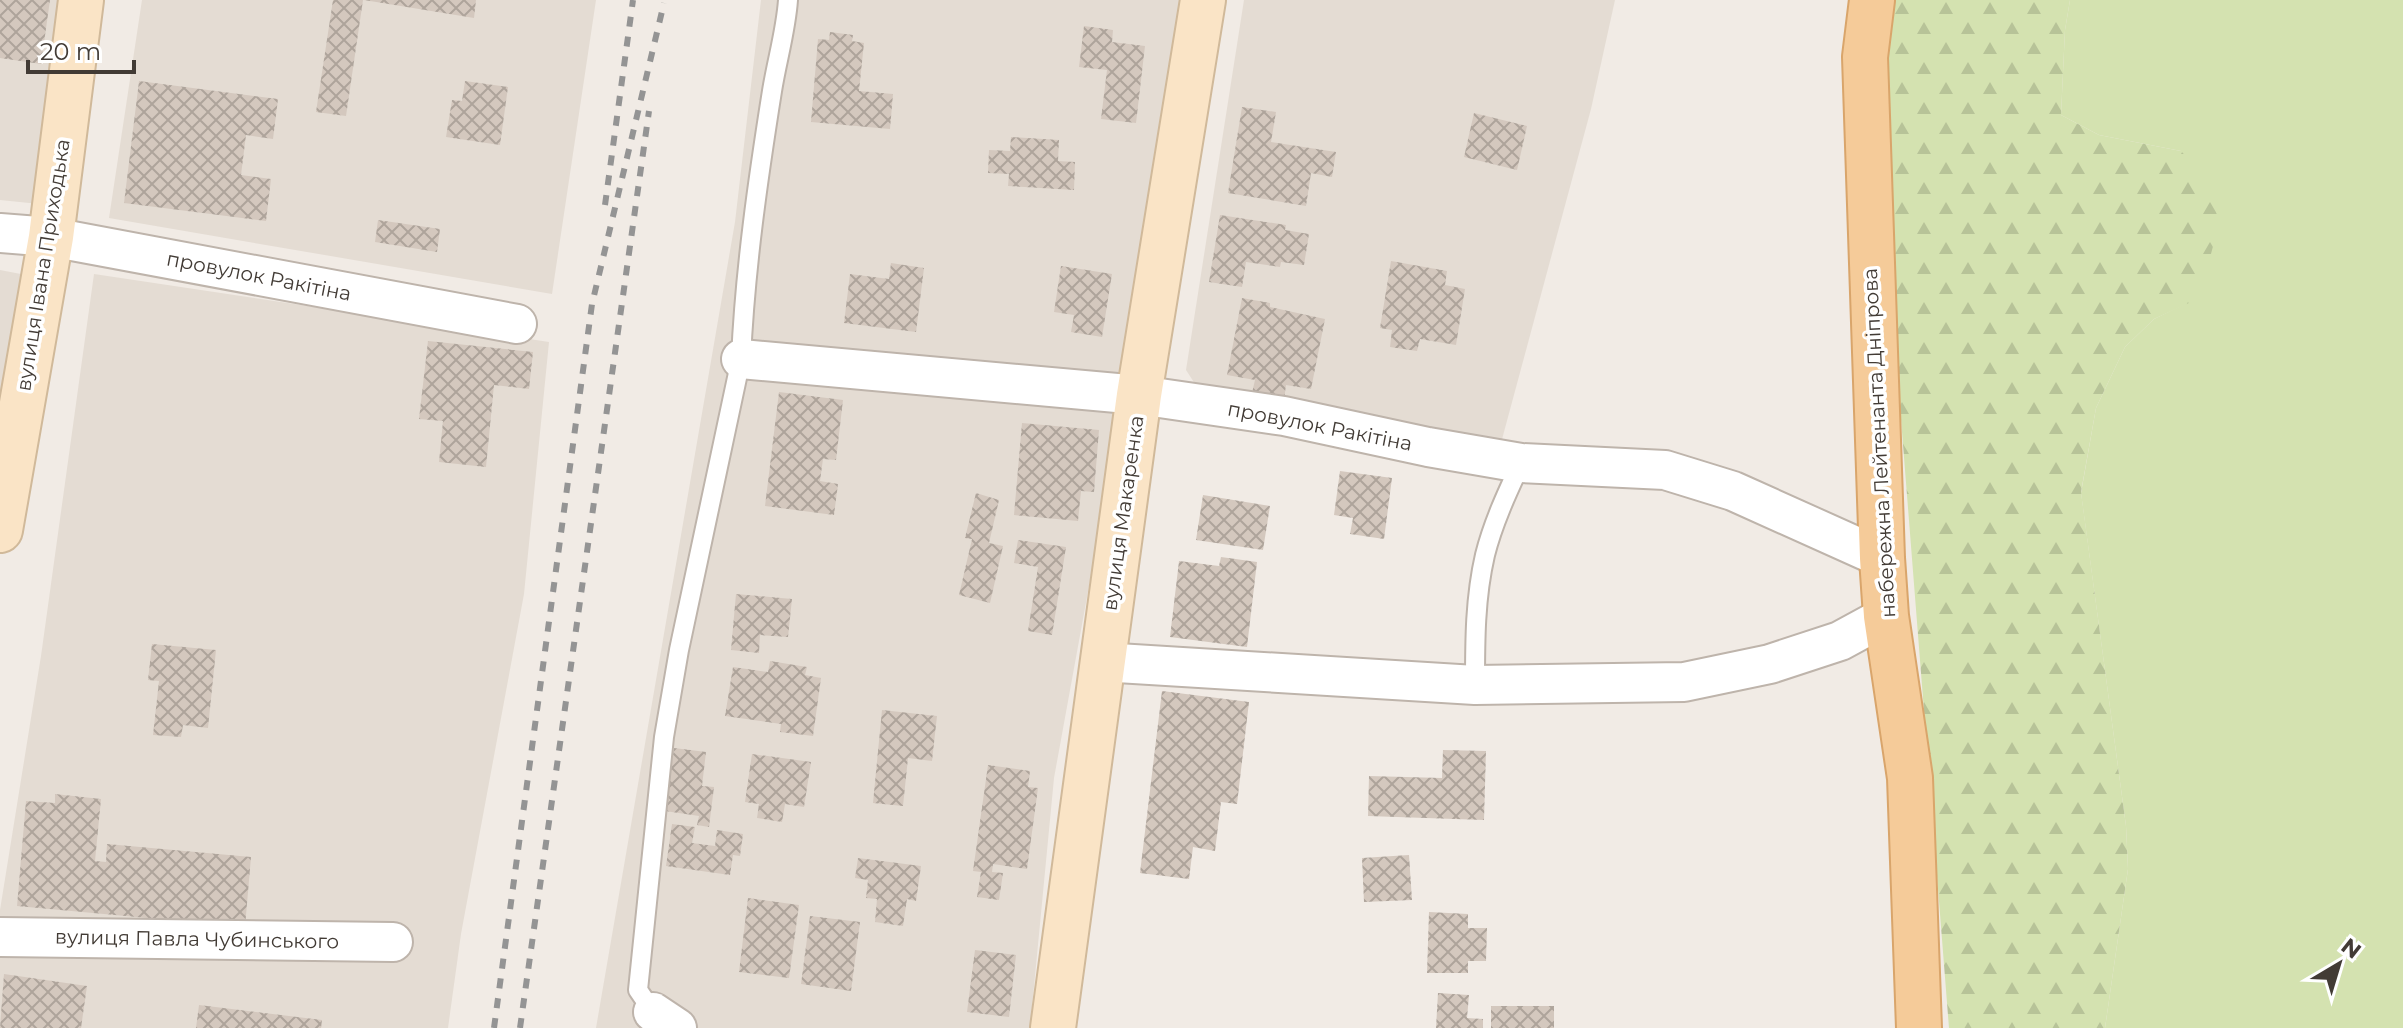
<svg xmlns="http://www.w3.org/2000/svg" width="2403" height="1028" font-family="Montserrat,sans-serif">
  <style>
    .residential { fill: #e4dcd3 }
    .green { fill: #d4e2b0 }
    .forest { fill: url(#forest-firs) }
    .building { fill: url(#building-cross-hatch) }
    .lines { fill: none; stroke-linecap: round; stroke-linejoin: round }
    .service-casing { stroke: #beb4ab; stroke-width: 22 }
    .minor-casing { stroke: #beb4ab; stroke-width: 42 }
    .secondary-casing { stroke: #d0b99a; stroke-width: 48 }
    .primary-casing { stroke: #d9a56b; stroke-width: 48 }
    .service { stroke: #fff; stroke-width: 18 }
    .minor { stroke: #fff; stroke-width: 38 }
    .secondary { stroke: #fae4c6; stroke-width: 44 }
    .primary { stroke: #f5cb99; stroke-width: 44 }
    .rail { stroke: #949494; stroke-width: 6; stroke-dasharray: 10 10; stroke-linecap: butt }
    .labels { text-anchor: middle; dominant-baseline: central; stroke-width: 7; stroke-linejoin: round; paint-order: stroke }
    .street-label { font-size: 20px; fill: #423b35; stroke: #fff }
  </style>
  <defs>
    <pattern id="forest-firs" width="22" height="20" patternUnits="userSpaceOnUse" patternTransform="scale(2)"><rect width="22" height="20" fill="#d4e2b0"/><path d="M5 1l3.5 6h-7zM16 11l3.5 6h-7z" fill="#b7c398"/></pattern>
    <pattern id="building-cross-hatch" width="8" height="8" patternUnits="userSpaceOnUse" patternTransform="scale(2)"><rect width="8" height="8" fill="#d4c8be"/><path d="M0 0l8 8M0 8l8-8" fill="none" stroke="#aea49b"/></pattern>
  </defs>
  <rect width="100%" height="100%" fill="#f1ebe5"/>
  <!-- residential -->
  <g class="residential">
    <path d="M0,0H61L39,204L0,200Z"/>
    <path d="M142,0H596L552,294L109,218Z"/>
    <path d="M761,0H1184L1130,361L1054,778L1030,1028H596L735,222Z"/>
    <path d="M1244,0H1615L1591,109L1501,443L1199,390L1186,370Z"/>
    <path d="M0,270L26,275L0,398Z"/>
    <path d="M94,274L549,342L524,594L461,934L448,1028H0V910L41,656Z"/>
  </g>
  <!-- green -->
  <path class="green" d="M2070,0H2403V1028H2105L2128,869L2126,826L2081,493L2096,408L2125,347L2154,319L2191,301L2181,151L2099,135L2061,115L2065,30Z"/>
  <!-- forest -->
  <path class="forest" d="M1889,0H2070L2065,30L2061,115L2099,135L2181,151L2210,183L2219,224L2208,265L2191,302L2154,319L2125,347L2096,408L2081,492L2126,826L2128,869L2105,1028H1949L1892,305L1883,68Z"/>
  <!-- building -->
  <g class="building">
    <path d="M0,0H50L41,64L0,58Z"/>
    <path d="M333,0H363L346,116L316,112Z"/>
    <path d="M364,0H476L474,18Z"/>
    <path d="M1084,26L1113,30L1112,42L1145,46L1136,123L1101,119L1107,70L1079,67Z"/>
    <path d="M830,32L853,35L852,41L864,43L859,91L893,94L890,129L811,122L818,39L829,40Z"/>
    <path d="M139,81L278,99L273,139L246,135L241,175L271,179L266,221L124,203Z"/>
    <path d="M465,81L508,87L500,145L446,137L452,100L462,101Z"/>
    <path d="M1242,107L1276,112L1271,142L1336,152L1332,177L1311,173L1306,206L1228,193Z"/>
    <path d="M1474,113L1527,126L1517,170L1464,157Z"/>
    <path d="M1011,137L1059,140L1058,161L1075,162L1074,190L1008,186L1009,174L988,173L989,150L1010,151Z"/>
    <path d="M1220,215L1286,225L1285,230L1309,234L1304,265L1281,262L1280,267L1246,262L1242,287L1209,282Z"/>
    <path d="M378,220L440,229L437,252L375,242Z"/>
    <path d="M1391,261L1447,271L1445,285L1465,289L1456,345L1420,339L1417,351L1390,347L1392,330L1380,328Z"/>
    <path d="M891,263L924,268L916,332L844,323L850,274L889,279Z"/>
    <path d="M1061,266L1112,274L1102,337L1071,332L1074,315L1054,312Z"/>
    <path d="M1242,298L1270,303V307L1325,319L1311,389L1286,385L1284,400L1252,393L1255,380L1227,375Z"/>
    <path d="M428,341L533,352L529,389L494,385L486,467L439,462L443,421L419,419Z"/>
    <path d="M779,392L843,400L836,460L823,459L820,481L838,484L834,515L765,506Z"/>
    <path d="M1022,423L1099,430L1094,492L1081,491L1078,521L1014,515Z"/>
    <path d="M1340,471L1392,478L1384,539L1350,534L1353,518L1334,515Z"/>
    <path d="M976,493L999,500L989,543L1003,546L990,603L959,595L972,539L965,538Z"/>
    <path d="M1203,495L1270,506L1263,550L1196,540Z"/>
    <path d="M1018,540L1066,547L1052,635L1028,631L1038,567L1014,563Z"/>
    <path d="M1221,557L1257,562L1247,647L1170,637L1179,561L1219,566Z"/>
    <path d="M736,594L792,599L788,637L760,635L759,653L731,650Z"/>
    <path d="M152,644L216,650L208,728L183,725L181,737L153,735L159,681L148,680Z"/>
    <path d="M770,661L807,667L805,675L821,678L813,736L780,732L781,724L725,716L733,667L768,672Z"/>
    <path d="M1162,691L1249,702L1237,804L1221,802L1215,851L1193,847L1189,879L1140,873Z"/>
    <path d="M882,710L937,716L932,761L908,758L903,806L873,803Z"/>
    <path d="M674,748L706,752L702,786L714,787L709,827L697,825L699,816L665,811Z"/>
    <path d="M1443,750L1486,751L1484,820L1368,816L1369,776L1442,778Z"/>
    <path d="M752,754L811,762L804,807L785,804L782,822L757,818L759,804L745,802Z"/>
    <path d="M988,765L1030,771L1028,787L1038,788L1027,869L993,864L992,872L1003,873L999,900L977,897L981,872L973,871Z"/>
    <path d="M55,794L101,799L95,861L106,862L107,844L251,857L245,927L17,906L26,801L55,803Z"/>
    <path d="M672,824L695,827L692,843L715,846L717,830L743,834L740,856L733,855L730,875L666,866Z"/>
    <path d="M1409,855L1412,900L1364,902L1362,858Z"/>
    <path d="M858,858L921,866L916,901L907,899L903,926L875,922L877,899L866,898L868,880L855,878Z"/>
    <path d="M748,898L799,905L789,978L739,972Z"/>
    <path d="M1429,912L1468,914V928H1487L1486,961H1468V973H1427Z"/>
    <path d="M810,916L860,922L851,991L801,984Z"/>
    <path d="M975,950L1016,955L1009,1017L967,1012Z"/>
    <path d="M4,974L87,986L81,1028H0Z"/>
    <path d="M1438,993L1469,995L1467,1018L1483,1019V1028H1436Z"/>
    <path d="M199,1005L322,1020L321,1028H196Z"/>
    <rect x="1491" y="1006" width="63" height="22"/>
  </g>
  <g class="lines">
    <defs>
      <g id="service">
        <path d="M1475,685C1475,641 1475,598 1485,555C1493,523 1507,493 1521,463"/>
        <path d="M653,1012L638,990L664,737L679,650L741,359C745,269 758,179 772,91C777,60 786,30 788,0"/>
      </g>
      <g id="minor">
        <path d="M0,233L51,237L517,324"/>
        <path d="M741,359L1139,395L1284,416L1428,447L1521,463L1665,470L1733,491L1882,558"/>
        <path d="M1101,662L1475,685L1684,682L1770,664L1840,641L1886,616"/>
        <path d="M0,937L393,942"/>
        <path d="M653,1012L677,1028"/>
      </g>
      <g id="secondary">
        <path d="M0,530L51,237L81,0"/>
        <path d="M1053,1028L1139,395L1203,0"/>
      </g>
      <path id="primary" d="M1872,0L1865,57L1882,558L1886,616L1910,778L1919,1028"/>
    </defs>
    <!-- service casing -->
    <use href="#service" class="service-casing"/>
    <!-- minor casing -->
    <use href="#minor" class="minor-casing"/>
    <!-- secondary casing -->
    <use href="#secondary" class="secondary-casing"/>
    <!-- primary casing -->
    <use href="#primary" class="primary-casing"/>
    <!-- service -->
    <use href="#service" class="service"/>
    <!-- minor -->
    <use href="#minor" class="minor"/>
    <!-- secondary -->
    <use href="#secondary" class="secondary"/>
    <!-- primary -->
    <use href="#primary" class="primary"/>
    <!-- rail -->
    <g class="rail">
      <path d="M605,205L633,0"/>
      <path d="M494,1028L592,304L664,3"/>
      <path d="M520,1028L649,111"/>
    </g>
  </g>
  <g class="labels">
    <!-- street labels -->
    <g class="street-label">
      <text transform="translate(43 265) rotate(-81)">вулиця Івана Приходька</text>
      <text transform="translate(259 276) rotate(11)">провулок Ракітіна</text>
      <text transform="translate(1320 426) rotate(11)">провулок Ракітіна</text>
      <text transform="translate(1879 443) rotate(-93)">набережна Лейтенанта Дніпрова</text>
      <text transform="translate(1123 513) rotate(-82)">вулиця Макаренка</text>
      <text transform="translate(197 939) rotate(1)">вулиця Павла Чубинського</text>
    </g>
  </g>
  <!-- north arrow -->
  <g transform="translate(2339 964) rotate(38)" stroke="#ffffff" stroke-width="6" paint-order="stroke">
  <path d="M0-6L14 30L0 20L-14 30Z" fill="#423b35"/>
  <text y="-12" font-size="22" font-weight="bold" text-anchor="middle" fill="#423b35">N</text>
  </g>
  <!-- scale -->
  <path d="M28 60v12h106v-12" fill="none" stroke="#423b35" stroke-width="4"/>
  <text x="40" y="60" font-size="24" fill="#423b35" stroke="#ffffff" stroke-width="6" paint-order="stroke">20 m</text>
</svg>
